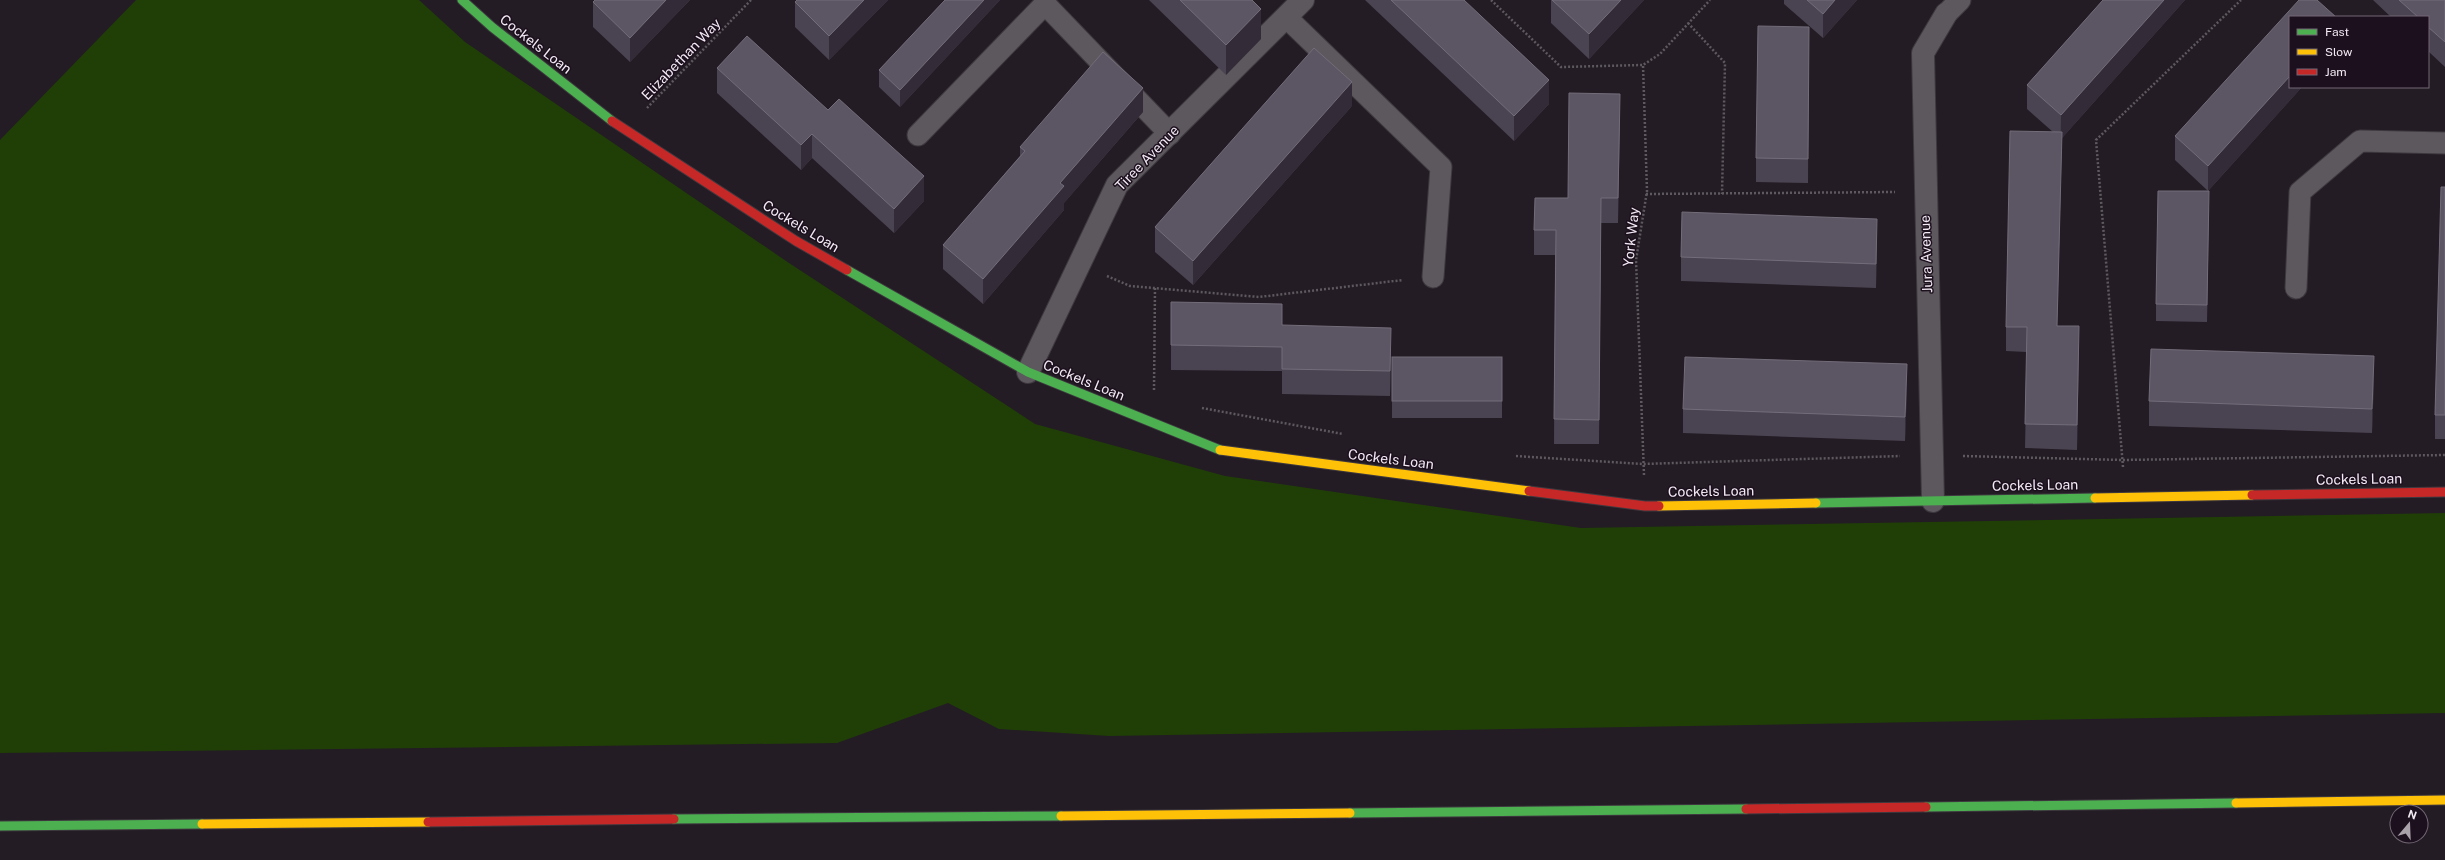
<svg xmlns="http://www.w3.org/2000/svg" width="2445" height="860" font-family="'Public Sans',sans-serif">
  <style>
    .green { fill: #203f07 }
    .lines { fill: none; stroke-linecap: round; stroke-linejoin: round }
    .lane-casing { stroke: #3e383f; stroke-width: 23 }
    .street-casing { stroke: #3e383f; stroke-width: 24 }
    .fast-casing { stroke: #3e383f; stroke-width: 11 }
    .slow-casing { stroke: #3e383f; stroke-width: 11 }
    .jam-casing { stroke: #3e383f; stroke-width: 11 }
    .path { stroke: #5e585f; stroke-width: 2.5; stroke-dasharray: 2 2; stroke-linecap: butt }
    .lane { stroke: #5d585e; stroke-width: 21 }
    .street { stroke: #5d585e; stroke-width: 22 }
    .fast { stroke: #4caf50; stroke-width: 9 }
    .slow { stroke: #ffc107; stroke-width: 9 }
    .jam { stroke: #c62828; stroke-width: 9 }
    .wall { fill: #4a4452 }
    .shaded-wall { fill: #332c38 }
    .building { fill: #5c5564; stroke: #736d7a }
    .labels { text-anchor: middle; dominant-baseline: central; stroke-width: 3; stroke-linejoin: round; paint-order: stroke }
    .street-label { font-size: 14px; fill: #f2eaf4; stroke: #1c101e }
  </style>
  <rect width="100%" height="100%" fill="#231c24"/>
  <!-- green -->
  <path class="green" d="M136,0H419L465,42L789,263L1035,424L1225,476L1581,528L2445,513V713L1109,736L999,729L948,703L837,743L0,753V140Z"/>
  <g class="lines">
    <defs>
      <g id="lane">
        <path d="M1946,14L1960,0"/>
        <path d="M1286,17L1441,167L1433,277"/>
        <path d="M918,135L1045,4L1170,134"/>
        <path d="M2296,288L2300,192L2360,141L2445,143"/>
      </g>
      <g id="street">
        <path d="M1028,372L1117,185L1303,0"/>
        <path d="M1933,501L1923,53L1946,14"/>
      </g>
      <g id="fast">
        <path d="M462,0L492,27L612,121"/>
        <path d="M847,270L1028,372L1220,450"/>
        <path d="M1816,503L2095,498"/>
        <path d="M1926,807L2236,803"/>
        <path d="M1350,813L1746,809"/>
        <path d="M674,819L1061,816"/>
        <path d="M0,826L202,824"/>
      </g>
      <g id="slow">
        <path d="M1220,450L1529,491"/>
        <path d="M2095,498L2252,495"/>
        <path d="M1659,506L1816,503"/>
        <path d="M2236,803L2445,800"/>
        <path d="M1061,816L1350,813"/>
        <path d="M202,824L428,822"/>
      </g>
      <g id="jam">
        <path d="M612,121L796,241L847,270"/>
        <path d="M1529,491L1645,506H1659"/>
        <path d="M2252,495L2445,492"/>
        <path d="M1746,809L1926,807"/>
        <path d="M428,822L674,819"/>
      </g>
    </defs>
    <!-- lane casing -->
    <use href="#lane" class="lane-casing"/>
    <!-- street casing -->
    <use href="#street" class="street-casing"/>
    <!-- fast casing -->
    <use href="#fast" class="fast-casing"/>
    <!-- slow casing -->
    <use href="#slow" class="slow-casing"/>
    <!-- jam casing -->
    <use href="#jam" class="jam-casing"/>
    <!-- path -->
    <g class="path">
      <path d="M1491,0L1561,67L1643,65"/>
      <path d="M1688,23L1725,63L1722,194"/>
      <path d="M647,108L751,0"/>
      <path d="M1646,194L1895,192"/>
      <path d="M1107,276L1130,286L1259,297L1403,280"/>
      <path d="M1154,390L1155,288"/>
      <path d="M1202,408L1343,434"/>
      <path d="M1516,456L1643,464L1900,456"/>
      <path d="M1963,456L2122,460L2445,455"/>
      <path d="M2123,467L2096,140L2241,0"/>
      <path d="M1644,475L1636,260L1647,191L1643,65L1660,54L1710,0"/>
    </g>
    <!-- lane -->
    <use href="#lane" class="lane"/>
    <!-- street -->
    <use href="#street" class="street"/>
    <!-- fast -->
    <use href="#fast" class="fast"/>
    <!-- slow -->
    <use href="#slow" class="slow"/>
    <!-- jam -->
    <use href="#jam" class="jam"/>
  </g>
  <!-- wall -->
  <g class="wall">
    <path d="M595,0H690L630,62L593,27V2Z"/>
    <path d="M797,0H888L829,60L795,27V2Z"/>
    <path d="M945,0H1000L900,107L879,87V70Z"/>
    <path d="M1149,0H1252L1261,39L1226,75Z"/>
    <path d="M1365,0H1464L1549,104L1514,141Z"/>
    <path d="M1551,0H1644L1589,59L1551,23Z"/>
    <path d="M1784,0H1857L1823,38L1784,4Z"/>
    <path d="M2103,0H2185L2062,138L2057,326L2079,350L2077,450L2025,448L2027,352L2006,351V327L2053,132L2027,109V85Z"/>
    <path d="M2373,0H2445V67L2428,51V17H2391Z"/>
    <path d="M1809,27L1808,183L1756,182V158Z"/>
    <path d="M717,68L924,201L894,233L812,158L801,170L717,93Z"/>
    <path d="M2290,87H2302L2208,191L2175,160V136Z"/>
    <path d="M1352,106L1193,285L1155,252V227Z"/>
    <path d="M1143,112L1064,203V210L983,304L943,269V245L1020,156V147Z"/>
    <path d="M1620,118L1618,223H1601L1599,444H1554L1555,255H1534V230L1568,198Z"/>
    <path d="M2445,187V439H2435V415Z"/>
    <path d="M2209,209L2207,322L2156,321V304Z"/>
    <path d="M1877,243L1876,288L1681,281V257Z"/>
    <path d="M1171,302L1282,325L1391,352L1390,396L1282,394V371L1171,370Z"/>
    <rect x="1392" y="357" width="110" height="61"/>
    <path d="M2374,380L2372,433L2149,426V401Z"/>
    <path d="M1907,389L1905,441L1683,433V409Z"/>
  </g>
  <!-- shaded-wall -->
  <g class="shaded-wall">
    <path d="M666,0H690L630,62V38Z"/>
    <path d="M864,0H888L829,60V36Z"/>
    <path d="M984,0H1000L900,107V90Z"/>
    <path d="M1621,0H1644L1589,59V34Z"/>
    <path d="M1835,0H1857L1823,38V14Z"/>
    <path d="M2164,0H2185L2062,138L2057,350L2061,115Z"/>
    <path d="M1261,9V39L1226,75V45Z"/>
    <path d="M2290,76V87H2302L2208,191V166Z"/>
    <path d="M1549,80V104L1514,141V116Z"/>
    <path d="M1352,82V106L1193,285V261Z"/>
    <path d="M1143,88V112L1064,203V210L983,304V279L1060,183Z"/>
    <path d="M812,134V158L801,170V145Z"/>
    <path d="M924,176V201L894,233V209Z"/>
    <path d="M2209,191V209L2207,322V305Z"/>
    <path d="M1877,219V243L1876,288V264Z"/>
    <path d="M2079,326V350L2077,450V425Z"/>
    <path d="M1391,328V352L1390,396V371Z"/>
    <path d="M2374,356V380L2372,433V409Z"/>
    <path d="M1907,364V389L1905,441V417Z"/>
  </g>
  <!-- building -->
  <g class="building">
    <path d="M595,0H666L630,38L593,2Z"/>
    <path d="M797,0H864L829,36L795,2Z"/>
    <path d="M945,0H984L900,90L879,70Z"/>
    <path d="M1180,0H1252L1261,9L1226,45Z"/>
    <path d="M1391,0H1464L1549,80L1514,116Z"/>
    <path d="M1552,0H1621L1589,34Z"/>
    <path d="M1807,0H1835L1823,14Z"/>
    <path d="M2103,0H2164L2061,115L2027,85Z"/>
    <path d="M2299,0H2317L2336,17H2290V76L2208,166L2175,136Z"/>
    <path d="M2399,0H2445V42L2428,27V17H2418Z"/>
    <path d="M1758,26L1809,27L1808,159L1756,158Z"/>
    <path d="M747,36L828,110L839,99L924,176L894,209L812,134L801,145L717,68Z"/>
    <path d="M1314,48L1352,82L1193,261L1155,227Z"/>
    <path d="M1103,52L1143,88L1060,183L1064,186L983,279L943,245L1025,151L1020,147Z"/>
    <path d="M1569,93L1620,94L1618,198H1601L1599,420L1554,419L1556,230H1534L1535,198H1568Z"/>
    <path d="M2010,131L2062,132L2057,326H2079L2077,425L2025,424L2027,327H2006Z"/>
    <path d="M2441,187H2445V415H2435Z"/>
    <path d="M2158,191H2209L2207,305L2156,304Z"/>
    <path d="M1682,212L1877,219L1876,264L1681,257Z"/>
    <path d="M1171,302L1282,304V325L1391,328L1390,371L1282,369V347L1171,345Z"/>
    <path d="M2151,349L2374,356L2372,409L2149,401Z"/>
    <rect x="1392" y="357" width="110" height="44"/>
    <path d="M1685,357L1907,364L1905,417L1683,409Z"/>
  </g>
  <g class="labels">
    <!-- street labels -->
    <g class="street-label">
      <text transform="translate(536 44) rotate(38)">Cockels Loan</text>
      <text transform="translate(681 59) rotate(-46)">Elizabethan Way</text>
      <text transform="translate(1147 158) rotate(-46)">Tiree Avenue</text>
      <text transform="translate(801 226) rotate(31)">Cockels Loan</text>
      <text transform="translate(1631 237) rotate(-84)">York Way</text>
      <text transform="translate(1926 254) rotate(-92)">Jura Avenue</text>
      <text transform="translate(1084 380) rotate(22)">Cockels Loan</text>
      <text transform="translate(1391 459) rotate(7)">Cockels Loan</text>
      <text transform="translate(2359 479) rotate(-1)">Cockels Loan</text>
      <text transform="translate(2035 485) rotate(-1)">Cockels Loan</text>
      <text transform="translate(1711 491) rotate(-1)">Cockels Loan</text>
    </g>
  </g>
  <!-- legend -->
  <rect x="2289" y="16" width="140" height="72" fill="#1c101e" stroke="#726774"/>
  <rect x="2297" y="29" width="20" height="6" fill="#4caf50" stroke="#726774"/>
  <text x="2325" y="36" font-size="12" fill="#f2eaf4">Fast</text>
  <rect x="2297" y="49" width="20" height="6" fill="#ffc107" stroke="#726774"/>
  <text x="2325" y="56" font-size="12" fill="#f2eaf4">Slow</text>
  <rect x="2297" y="69" width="20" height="6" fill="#c62828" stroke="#726774"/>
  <text x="2325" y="76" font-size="12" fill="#f2eaf4">Jam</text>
  <!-- north arrow -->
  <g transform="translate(2409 824) rotate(19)"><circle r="19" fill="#1c101e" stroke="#726774"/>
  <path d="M0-3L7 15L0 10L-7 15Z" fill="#aaa2ab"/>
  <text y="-6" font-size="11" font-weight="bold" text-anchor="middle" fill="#f2eaf4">N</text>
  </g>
</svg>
